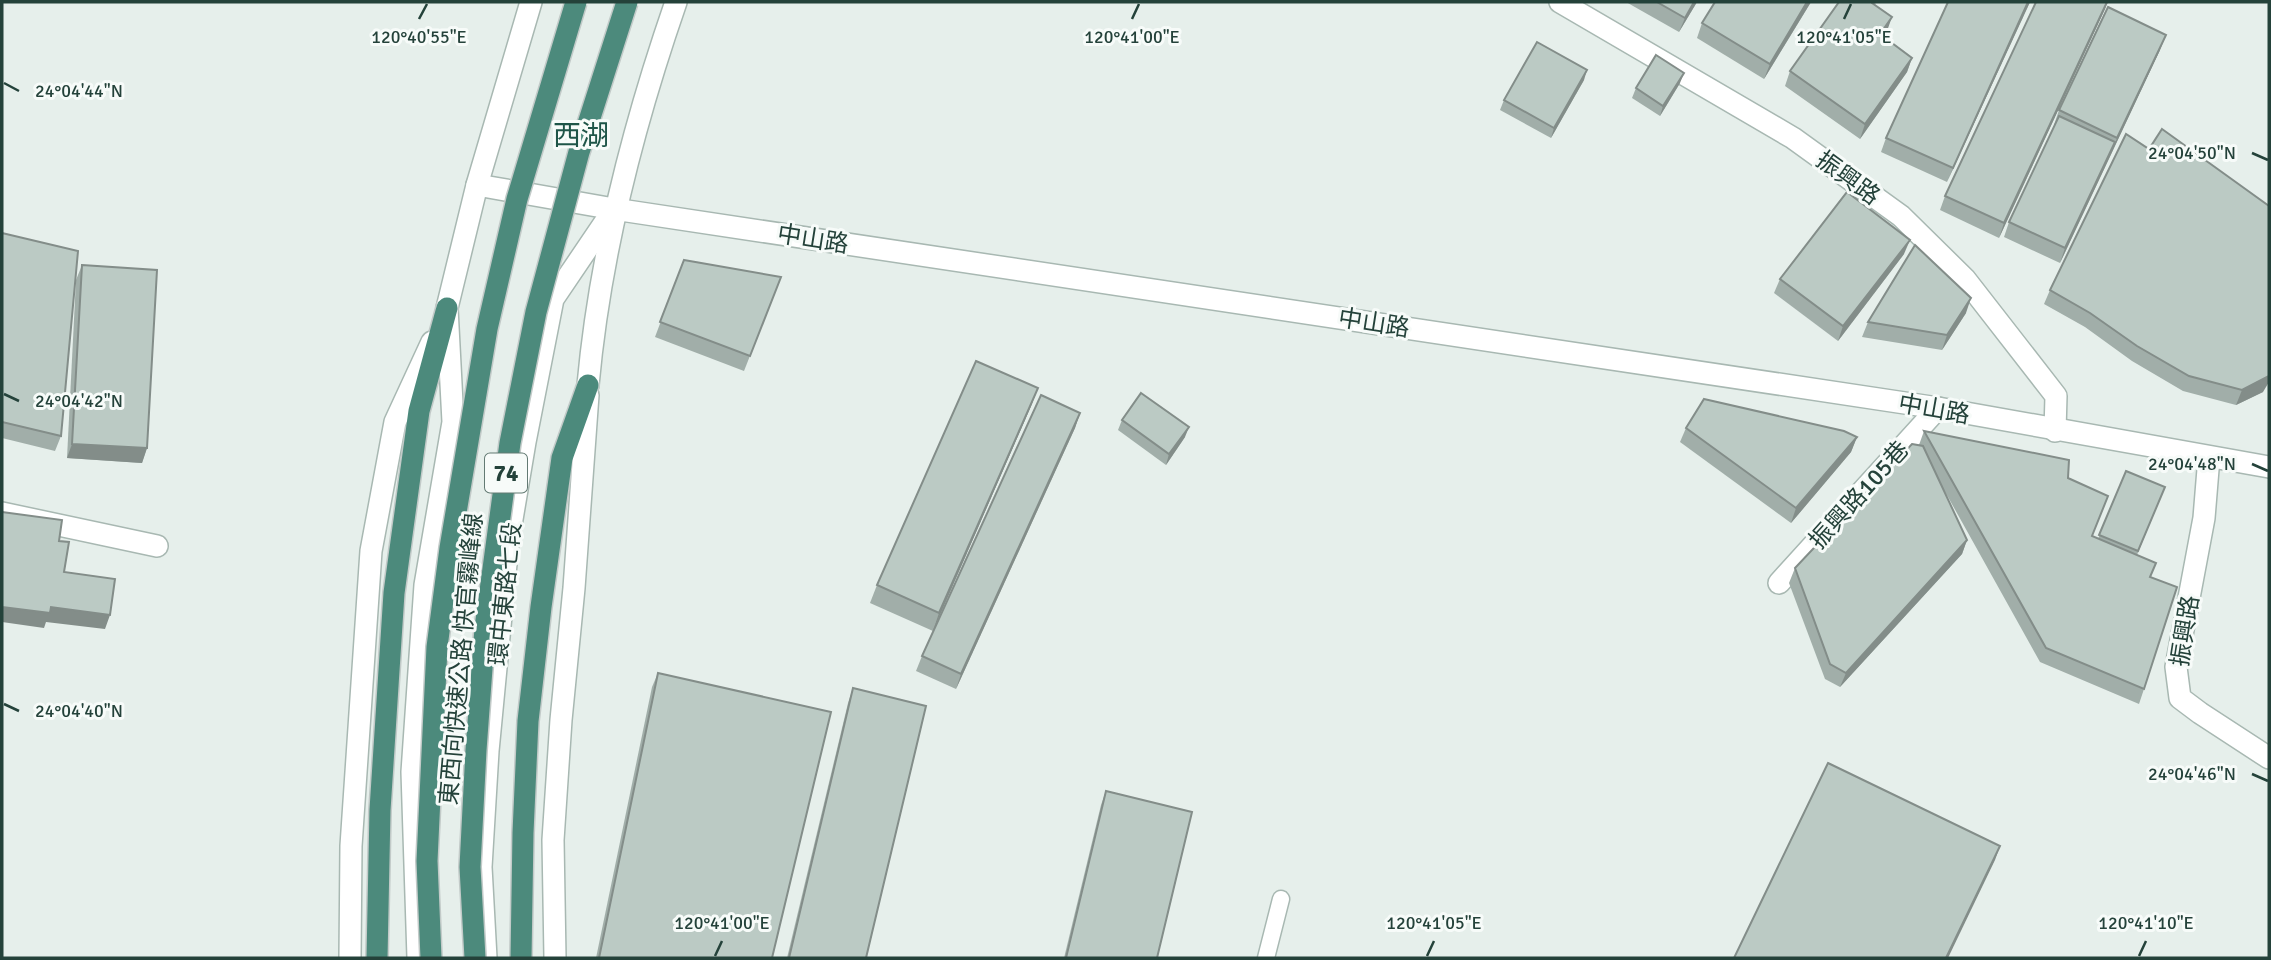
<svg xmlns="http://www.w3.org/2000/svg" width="2271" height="960" font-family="Signika,'Noto Sans TC',sans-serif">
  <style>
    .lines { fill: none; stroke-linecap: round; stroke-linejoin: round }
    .service-casing { stroke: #a8b8b2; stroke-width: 19 }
    .minor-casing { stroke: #a8b8b2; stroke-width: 24 }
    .tertiary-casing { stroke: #a8b8b2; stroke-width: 24 }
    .trunk-casing { stroke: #c2cac8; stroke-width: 24 }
    .service { stroke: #fff; stroke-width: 16 }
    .minor { stroke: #fff; stroke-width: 21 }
    .tertiary { stroke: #fff; stroke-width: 21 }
    .trunk { stroke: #4c8a7c; stroke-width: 21 }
    .trunk-bridge-casing { stroke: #c2cac8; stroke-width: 24; stroke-linecap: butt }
    .trunk-bridge { stroke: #4c8a7c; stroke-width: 21 }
    .wall { fill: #a1aea9 }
    .shaded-wall { fill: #838d89 }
    .building { fill: #bbcac4; stroke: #838d89; stroke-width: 2 }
    .ticks { fill: none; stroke: #24423a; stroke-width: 2.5 }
    .labels { text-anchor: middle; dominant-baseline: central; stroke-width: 6; stroke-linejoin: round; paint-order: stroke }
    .shield { fill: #f7fbf9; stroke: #637a73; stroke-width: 2 }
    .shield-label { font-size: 23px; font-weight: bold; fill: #24423a }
    .street-label { font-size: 24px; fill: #24423a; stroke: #f7fbf9 }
    .quarter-label { font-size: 28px; fill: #1f5548; stroke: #f7fbf9 }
    .ticks-label { font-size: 18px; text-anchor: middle; fill: #24423a; stroke: #f7fbf9; stroke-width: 6; stroke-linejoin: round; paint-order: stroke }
  </style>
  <rect width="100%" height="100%" fill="#e6efeb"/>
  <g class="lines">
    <defs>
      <path id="service" d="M1266,958L1281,899"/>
      <g id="minor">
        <path d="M1560,2L1793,138L1901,216L1965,279L2056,396L2055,431"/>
        <path d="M477,185L614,209L1938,408L2269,467"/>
        <path d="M2209,457L2204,518L2176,667L2180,698L2200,713L2269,758"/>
        <path d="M2,513L157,546"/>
        <path d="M1779,583L1938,408"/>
        <path d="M350,958L351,846L371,551L395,422L432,342"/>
        <path d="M555,958L553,840L561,720L574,588L588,395"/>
      </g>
      <g id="tertiary">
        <path d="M588,385C600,253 633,126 676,2"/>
        <path d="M418,958L412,772L425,585L453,422L447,308L477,185L531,2"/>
        <path d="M486,958L481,867L488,751L508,543L525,442L553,299L614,209"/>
      </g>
      <g id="trunk">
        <path d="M377,958L380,810L394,593L419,411L447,308"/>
        <path d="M521,958L523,833L528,721L541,607L562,458L588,385"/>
      </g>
    </defs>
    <!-- service casing -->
    <use href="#service" class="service-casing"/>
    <!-- minor casing -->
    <use href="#minor" class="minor-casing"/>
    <!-- tertiary casing -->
    <use href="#tertiary" class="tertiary-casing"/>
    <!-- trunk casing -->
    <use href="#trunk" class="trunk-casing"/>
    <!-- service -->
    <use href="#service" class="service"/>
    <!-- minor -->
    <use href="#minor" class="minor"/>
    <!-- tertiary -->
    <use href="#tertiary" class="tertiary"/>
    <!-- trunk -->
    <use href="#trunk" class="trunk"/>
    <defs>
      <g id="trunk-bridge">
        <path d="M431,958L427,861L437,647L450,548L487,329L517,199L576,2"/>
        <path d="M475,958L470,867L476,750L485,628L510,443L536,312L579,152L627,2"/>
      </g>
    </defs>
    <!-- trunk-bridge casing -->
    <use href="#trunk-bridge" class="trunk-bridge-casing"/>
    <!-- trunk-bridge -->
    <use href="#trunk-bridge" class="trunk-bridge"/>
  </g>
  <!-- wall -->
  <g class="wall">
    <path d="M1626,2H1697L1679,32Z"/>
    <path d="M1715,2H1811L1764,79L1697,38L1702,23Z"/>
    <path d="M1839,2H1876L1875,5L1887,31L1883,37L1912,58L1907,72L1860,139L1785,86L1790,71Z"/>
    <path d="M2030,2L1947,182L1881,152L1886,138Z"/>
    <path d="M2036,2H2108L1999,238L1940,210L1945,196Z"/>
    <path d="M2160,50L2060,263L2004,237L2009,222L2055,125H2054L2059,110Z"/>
    <path d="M1584,80L1551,138L1500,110L1504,100Z"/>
    <path d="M1680,83L1660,116L1632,98L1636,88Z"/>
    <path d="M2,233L61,436L55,451L2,438Z"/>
    <path d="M1904,254L1838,341L1774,293L1780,279Z"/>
    <path d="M684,260L781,277L744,371L655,337Z"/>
    <path d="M82,265L147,448L142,463L67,458L76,280Z"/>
    <path d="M2050,290L2263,392L2236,405L2183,391L2132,361L2085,327L2044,304Z"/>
    <path d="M1966,313L1942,350L1862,337L1868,322Z"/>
    <path d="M1038,388L1031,406L933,631L870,603L877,585Z"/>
    <path d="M1080,413L1075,428L956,689L916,671L922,656Z"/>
    <path d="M1122,420L1185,437L1166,465L1118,430Z"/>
    <path d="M1686,428L1857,437L1851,452L1791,523L1680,442Z"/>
    <path d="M1924,431L2068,478L2108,496L2092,536L2098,539L2126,471L2165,487L2137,555L2150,577L2144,689L2139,704L2040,662L1943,488L1967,540L1962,554L1840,687L1825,679L1789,583L1795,568L1919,445Z"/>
    <path d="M658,673L772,958H596L652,687Z"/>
    <path d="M853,688L866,958H787L848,703Z"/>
    <path d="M1106,791L1157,958H1064L1101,805Z"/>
  </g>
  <!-- shaded-wall -->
  <g class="shaded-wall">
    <path d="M1694,2H1697L1679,32L1685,18Z"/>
    <path d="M1807,2H1811L1764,79L1770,64Z"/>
    <path d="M2028,2H2030L1947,182L1953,168Z"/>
    <path d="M2107,2L2105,9L1999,238L2004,223Z"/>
    <path d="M1892,17L1887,31L1874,49L1880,34Z"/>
    <path d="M2166,35L2160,50L2060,263L2065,248Z"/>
    <path d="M1912,58L1907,72L1860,139L1865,124Z"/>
    <path d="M1587,70L1584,80L1551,138L1554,128Z"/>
    <path d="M1684,73L1680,83L1660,116L1663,106Z"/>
    <path d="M1910,240L1904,254L1838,341L1843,326Z"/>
    <path d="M1971,298L1966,313L1942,350L1947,335Z"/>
    <path d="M2269,376V382L2263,392L2236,405L2242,390Z"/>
    <path d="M1038,388L1031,406L933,631L939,613Z"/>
    <path d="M1080,413L1075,428L956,689L961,674Z"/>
    <path d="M1189,427L1185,437L1166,465L1169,454Z"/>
    <path d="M1857,437L1851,452L1791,523L1796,508Z"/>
    <path d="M72,444L147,448L142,463L67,458Z"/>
    <path d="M1967,540L1962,554L1840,687L1846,673Z"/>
    <path d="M2,607H51L110,615L105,629L46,622L44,628L2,622Z"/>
    <path d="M2000,846L1995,860L1948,958H1946Z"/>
  </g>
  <!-- building -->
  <g class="building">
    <path d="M1657,2H1694L1685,18Z"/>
    <path d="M1715,2H1807L1770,64L1702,23Z"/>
    <path d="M1839,2H1872V3L1892,17L1880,34L1912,58L1865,124L1790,71Z"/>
    <path d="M1948,2H2028L1953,168L1886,138Z"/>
    <path d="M2036,2H2107L2004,223L1945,196Z"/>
    <path d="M2108,7L2166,35L2117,138L2059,110Z"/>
    <path d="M1537,42L1587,70L1554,128L1504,100Z"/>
    <path d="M1656,55L1684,73L1663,106L1636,88Z"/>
    <path d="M2059,116L2115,142L2065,248L2009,222Z"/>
    <path d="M2162,129L2269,206V376L2242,390L2189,376L2137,346L2090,313L2050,290L2126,134L2149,149Z"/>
    <path d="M1847,192L1910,240L1843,326L1780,279Z"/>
    <path d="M2,233L78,251L61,436L2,422Z"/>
    <path d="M1915,245L1971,298L1947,335L1868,322Z"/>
    <path d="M684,260L781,277L750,356L660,322Z"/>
    <path d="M82,265L157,270L147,448L72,444Z"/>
    <path d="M976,361L1038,388L939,613L877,585Z"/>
    <path d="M1141,393L1189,427L1169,454L1122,420Z"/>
    <path d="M1041,395L1080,413L961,674L922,656Z"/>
    <path d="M1704,399L1844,431L1857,437L1796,508L1686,428Z"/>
    <path d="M1924,431L2069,460L2068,478L2108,496L2092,536L2156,563L2150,577L2177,587L2144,689L2046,648Z"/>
    <path d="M1912,444L1923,446L1967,540L1846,673L1830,664L1795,568Z"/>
    <path d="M2126,471L2165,487L2138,551L2099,535Z"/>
    <path d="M2,512L62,520L59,541L69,542L64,572L115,579L110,615L51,607L50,613L2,607Z"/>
    <path d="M658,673L831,712L772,958H599Z"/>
    <path d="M853,688L926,706L866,958H789Z"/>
    <path d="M1828,763L2000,846L1946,958H1734Z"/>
    <path d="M1106,791L1192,812L1157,958H1066Z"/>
  </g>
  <!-- ticks -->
  <path class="ticks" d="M419,19L427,4M1132,19L1139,4M1844,19L1851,4M4,83L19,91M2252,153L2268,160M4,394L19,401M2252,464L2268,471M4,704L19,711M2252,774L2268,781M715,956L722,941M1427,956L1434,941M2139,956L2146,941"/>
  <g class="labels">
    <!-- shield labels -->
    <rect class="shield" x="485" y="453.5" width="42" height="39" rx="5"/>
    <g class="shield-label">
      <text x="506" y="473">74</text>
    </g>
    <!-- street labels -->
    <g class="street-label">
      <text transform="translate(1848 178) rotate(36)">振興路</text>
      <text transform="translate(813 239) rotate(9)">中山路</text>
      <text transform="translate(1374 323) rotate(9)">中山路</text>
      <text transform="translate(1934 409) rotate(10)">中山路</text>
      <text transform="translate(1859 495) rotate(-48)">振興路105巷</text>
      <text transform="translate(505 594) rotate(-84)">環中東路七段</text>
      <text transform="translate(2185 631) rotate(-81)">振興路</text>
      <text transform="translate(461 659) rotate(-85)">東西向快速公路 快官霧峰線</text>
    </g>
    <!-- quarter labels -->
    <g class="quarter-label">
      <text x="581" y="136">西湖</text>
    </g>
  </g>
  <g class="ticks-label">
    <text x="419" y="43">120°40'55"E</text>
    <text x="1132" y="43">120°41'00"E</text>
    <text x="1844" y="43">120°41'05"E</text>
    <text x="79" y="97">24°04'44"N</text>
    <text x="2192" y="159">24°04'50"N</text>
    <text x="79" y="407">24°04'42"N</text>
    <text x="2192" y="470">24°04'48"N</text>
    <text x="79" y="717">24°04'40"N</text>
    <text x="2192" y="780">24°04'46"N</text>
    <text x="722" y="929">120°41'00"E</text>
    <text x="1434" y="929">120°41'05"E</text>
    <text x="2146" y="929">120°41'10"E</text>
  </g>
  <!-- border -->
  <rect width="2271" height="960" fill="none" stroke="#24423a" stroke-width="7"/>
</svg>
